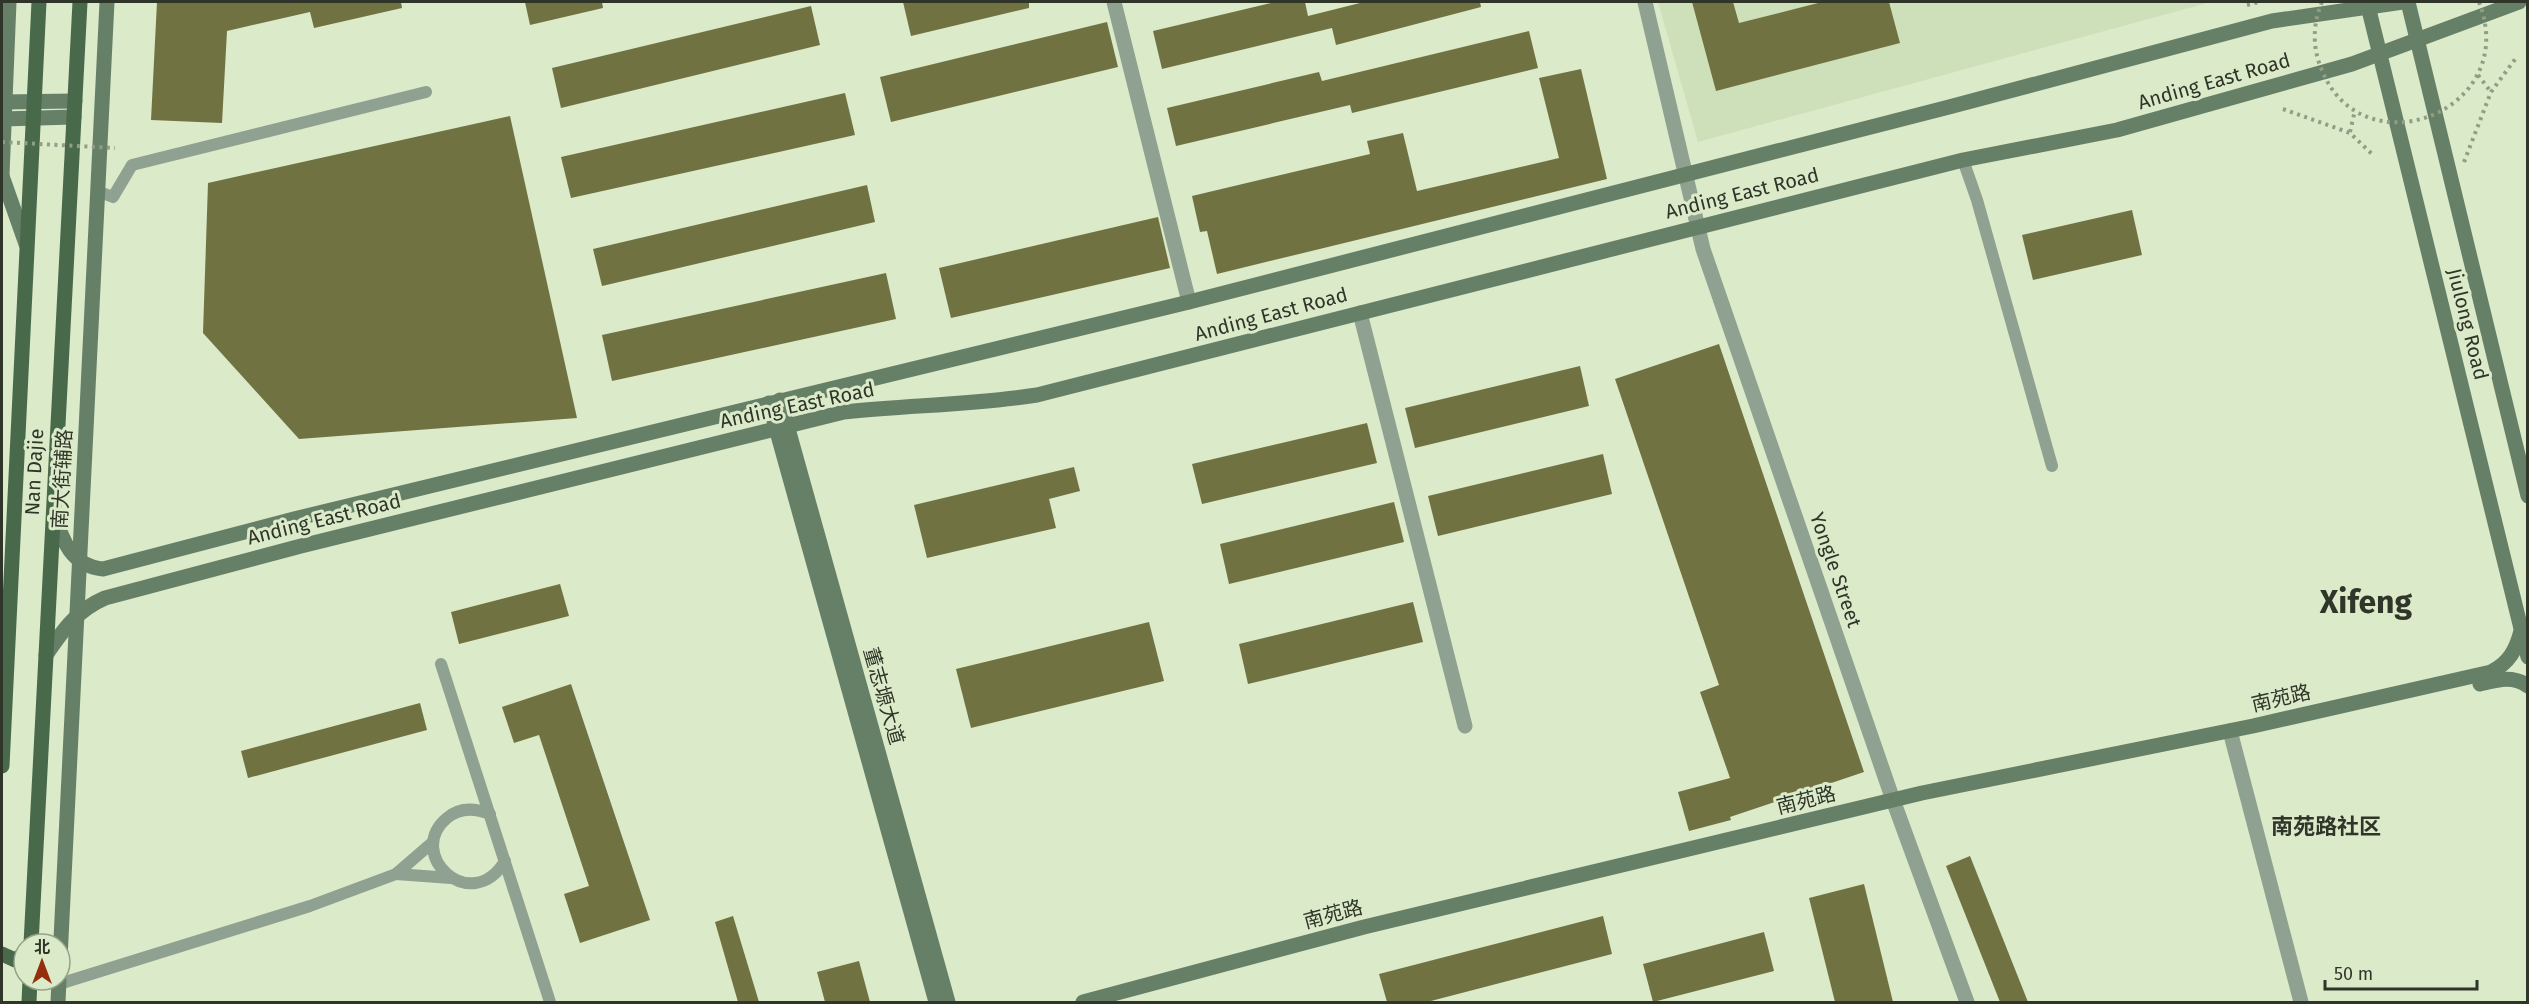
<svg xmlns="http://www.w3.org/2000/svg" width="2529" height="1004" font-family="'Fira Sans','Noto Sans SC',sans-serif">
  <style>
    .built { fill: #cee0b9 }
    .building { fill: #717241 }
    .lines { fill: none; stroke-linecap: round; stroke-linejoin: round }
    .path { stroke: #919d85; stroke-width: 4; stroke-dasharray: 3 4.5; stroke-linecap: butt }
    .lane { stroke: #8fa190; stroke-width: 12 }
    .street { stroke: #8fa190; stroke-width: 15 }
    .secondary { stroke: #668068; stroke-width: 15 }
    .primary { stroke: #49694b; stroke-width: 15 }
    .path-bridge { stroke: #919d85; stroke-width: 4; stroke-dasharray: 3 4.5; stroke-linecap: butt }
    .labels { text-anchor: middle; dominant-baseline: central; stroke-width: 6; stroke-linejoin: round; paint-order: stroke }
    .street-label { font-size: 20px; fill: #2f3529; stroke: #dbeac9 }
    .quarter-label { font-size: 22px; font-weight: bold; fill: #2f3529; stroke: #dbeac9 }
    .town-label { font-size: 32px; font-weight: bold; fill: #2f3529; stroke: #dbeac9 }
  </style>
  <rect width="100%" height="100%" fill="#dbeac9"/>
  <!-- built -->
  <path class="built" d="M1658,2H2211L1698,142Z"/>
  <!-- building -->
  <g class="building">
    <path d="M157,2H401L402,8L314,28L310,12L227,31L222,123L151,120Z"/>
    <path d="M525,2H602L603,8L530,25Z"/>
    <path d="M903,2H1029V8L911,36Z"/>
    <path d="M1275,2H1305L1308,16L1364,2H1480L1481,7L1336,45L1332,28L1162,69L1153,31Z"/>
    <path d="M1692,2H1733L1739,23L1822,2H1889L1900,43L1716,91Z"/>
    <path d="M811,6L820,45L561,108L552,68Z"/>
    <path d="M1107,22L1118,67L891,122L880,77Z"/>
    <path d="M1529,31L1538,68L1352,113L1350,105L1176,146L1167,108L1319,72L1322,81Z"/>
    <path d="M1581,69L1607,179L1217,274L1207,231L1200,232L1192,196L1370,154L1367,141L1403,133L1417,191L1559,158L1539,78Z"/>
    <path d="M845,93L855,135L571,198L561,157Z"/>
    <path d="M510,116L577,418L299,439L203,333L208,183Z"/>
    <path d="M867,185L875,222L602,286L593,249Z"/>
    <path d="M2132,210L2142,255L2033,280L2022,235Z"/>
    <path d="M1158,217L1170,268L951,318L939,268Z"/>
    <path d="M886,273L896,319L612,381L602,335Z"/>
    <path d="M1719,344L1864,772L1730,817L1731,820L1689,831L1678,792L1730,778L1700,692L1719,685L1615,379Z"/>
    <path d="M1580,366L1589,406L1415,448L1405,408Z"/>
    <path d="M1367,423L1377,463L1202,504L1192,464Z"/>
    <path d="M1603,454L1612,494L1438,536L1428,496Z"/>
    <path d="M1074,467L1080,491L1049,499L1056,528L927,558L914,505Z"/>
    <path d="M1394,502L1404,542L1229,584L1220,544Z"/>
    <path d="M560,584L569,616L459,644L451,612Z"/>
    <path d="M1413,602L1423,642L1248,684L1239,644Z"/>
    <path d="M1149,622L1164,681L971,728L956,669Z"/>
    <path d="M571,684L650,920L580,943L564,894L589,886L539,735L514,743L502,707Z"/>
    <path d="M420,703L427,730L248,778L241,751Z"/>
    <path d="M1970,856L2028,1002H2000L1946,866Z"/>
    <path d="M1864,884L1893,1002H1835L1809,898Z"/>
    <path d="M733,916L759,1002H738L715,922Z"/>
    <path d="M1603,916L1612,954L1427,1002H1387L1379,974Z"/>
    <path d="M1764,932L1774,971L1653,1002L1643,964Z"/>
    <path d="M859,961L870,1002H825L817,972Z"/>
  </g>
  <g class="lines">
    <!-- path -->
    <g class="path">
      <path d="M2247,5L2259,2"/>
      <path d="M2478,75L2491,92"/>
      <path d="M2283,109L2350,133L2372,154"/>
      <path d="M2350,132L2355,110"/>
      <path d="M2464,162L2491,92L2516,58"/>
    </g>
    <!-- lane -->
    <g class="lane">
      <path d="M1963,160L1977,200L2052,466"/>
      <path d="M97,191L113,197L132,165L426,92"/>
      <path d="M441,664L550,1002"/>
      <path d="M490,814C475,808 460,807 447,818C404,854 471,917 505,861"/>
      <path d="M396,874L451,878"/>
      <path d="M59,984L310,906L396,874L433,842"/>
    </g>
    <!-- street -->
    <g class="street">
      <path d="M1114,2L1189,302"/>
      <path d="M1645,2L1703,249L1893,800L1967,1002"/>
      <path d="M1360,313L1465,726"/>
      <path d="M2230,731L2301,1002"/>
    </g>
    <!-- secondary -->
    <g class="secondary">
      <path d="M2367,2L2528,657"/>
      <path d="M2408,2L2528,496"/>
      <path d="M2,102L75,101"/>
      <path d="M2,119L74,117"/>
      <path d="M2,175L9,2"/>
      <path d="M2,176L26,244"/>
      <path d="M780,400L948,1002"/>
      <path d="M769,403L936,1002"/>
      <path d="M54,513C62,541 72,566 103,569L294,519L1189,302L1949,107L2272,21L2403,2"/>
      <path d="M46,655C63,630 77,610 105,598L301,546L844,412C909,405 973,405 1037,395L1963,160L2117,130L2352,64L2519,2"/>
      <path d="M2480,684C2497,680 2512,675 2528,686"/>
      <path d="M60,959L107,2"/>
      <path d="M58,1002L59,980"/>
      <path d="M1083,1002L1364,927L1922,793L2253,726L2491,672C2509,663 2516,650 2521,631"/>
    </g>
    <!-- primary -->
    <g class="primary">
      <path d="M2,766L39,2"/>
      <path d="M31,944L80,2"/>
      <path d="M2,954L15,960L24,954"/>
      <path d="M29,1002L30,980"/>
    </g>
    <!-- path-bridge -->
    <g class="path-bridge">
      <path d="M2322,2C2313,23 2312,46 2321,68C2361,173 2522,112 2479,2"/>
      <path d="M2,142L115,148"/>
    </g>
  </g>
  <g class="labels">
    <!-- street labels -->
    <g class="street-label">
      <text transform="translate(2214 81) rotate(-16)">Anding East Road</text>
      <text transform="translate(1742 193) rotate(-14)">Anding East Road</text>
      <text transform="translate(1271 314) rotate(-15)">Anding East Road</text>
      <text transform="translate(2468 324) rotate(76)">Jiulong Road</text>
      <text transform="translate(797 405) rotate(-12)">Anding East Road</text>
      <text transform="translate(34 472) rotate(-87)">Nan Dajie</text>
      <text transform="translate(62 479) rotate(-87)">南大街辅路</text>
      <text transform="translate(324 519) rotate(-14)">Anding East Road</text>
      <text transform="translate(1836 570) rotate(71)">Yongle Street</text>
      <text transform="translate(884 696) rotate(74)">董志塬大道</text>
      <text transform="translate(2281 698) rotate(-13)">南苑路</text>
      <text transform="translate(1806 800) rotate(-14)">南苑路</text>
      <text transform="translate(1333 914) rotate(-15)">南苑路</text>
    </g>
    <!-- quarter labels -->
    <g class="quarter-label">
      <text x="2326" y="826">南苑路社区</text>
    </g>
    <!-- town labels -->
    <g class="town-label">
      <text x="2366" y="602">Xifeng</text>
    </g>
  </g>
  <!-- border -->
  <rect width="2529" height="1004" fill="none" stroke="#2f3529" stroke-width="6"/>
  <!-- north arrow -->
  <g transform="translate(42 962)"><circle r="28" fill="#dbeac9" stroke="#96a289" stroke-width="1.5"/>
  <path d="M0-4.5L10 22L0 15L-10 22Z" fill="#952e0a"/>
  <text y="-9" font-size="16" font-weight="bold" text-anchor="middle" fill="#2f3529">北</text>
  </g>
  <!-- scale -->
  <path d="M2325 980v9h152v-9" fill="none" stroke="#2f3529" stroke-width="3"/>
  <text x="2334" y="980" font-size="18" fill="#2f3529" stroke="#dbeac9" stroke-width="4.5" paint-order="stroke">50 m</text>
</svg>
